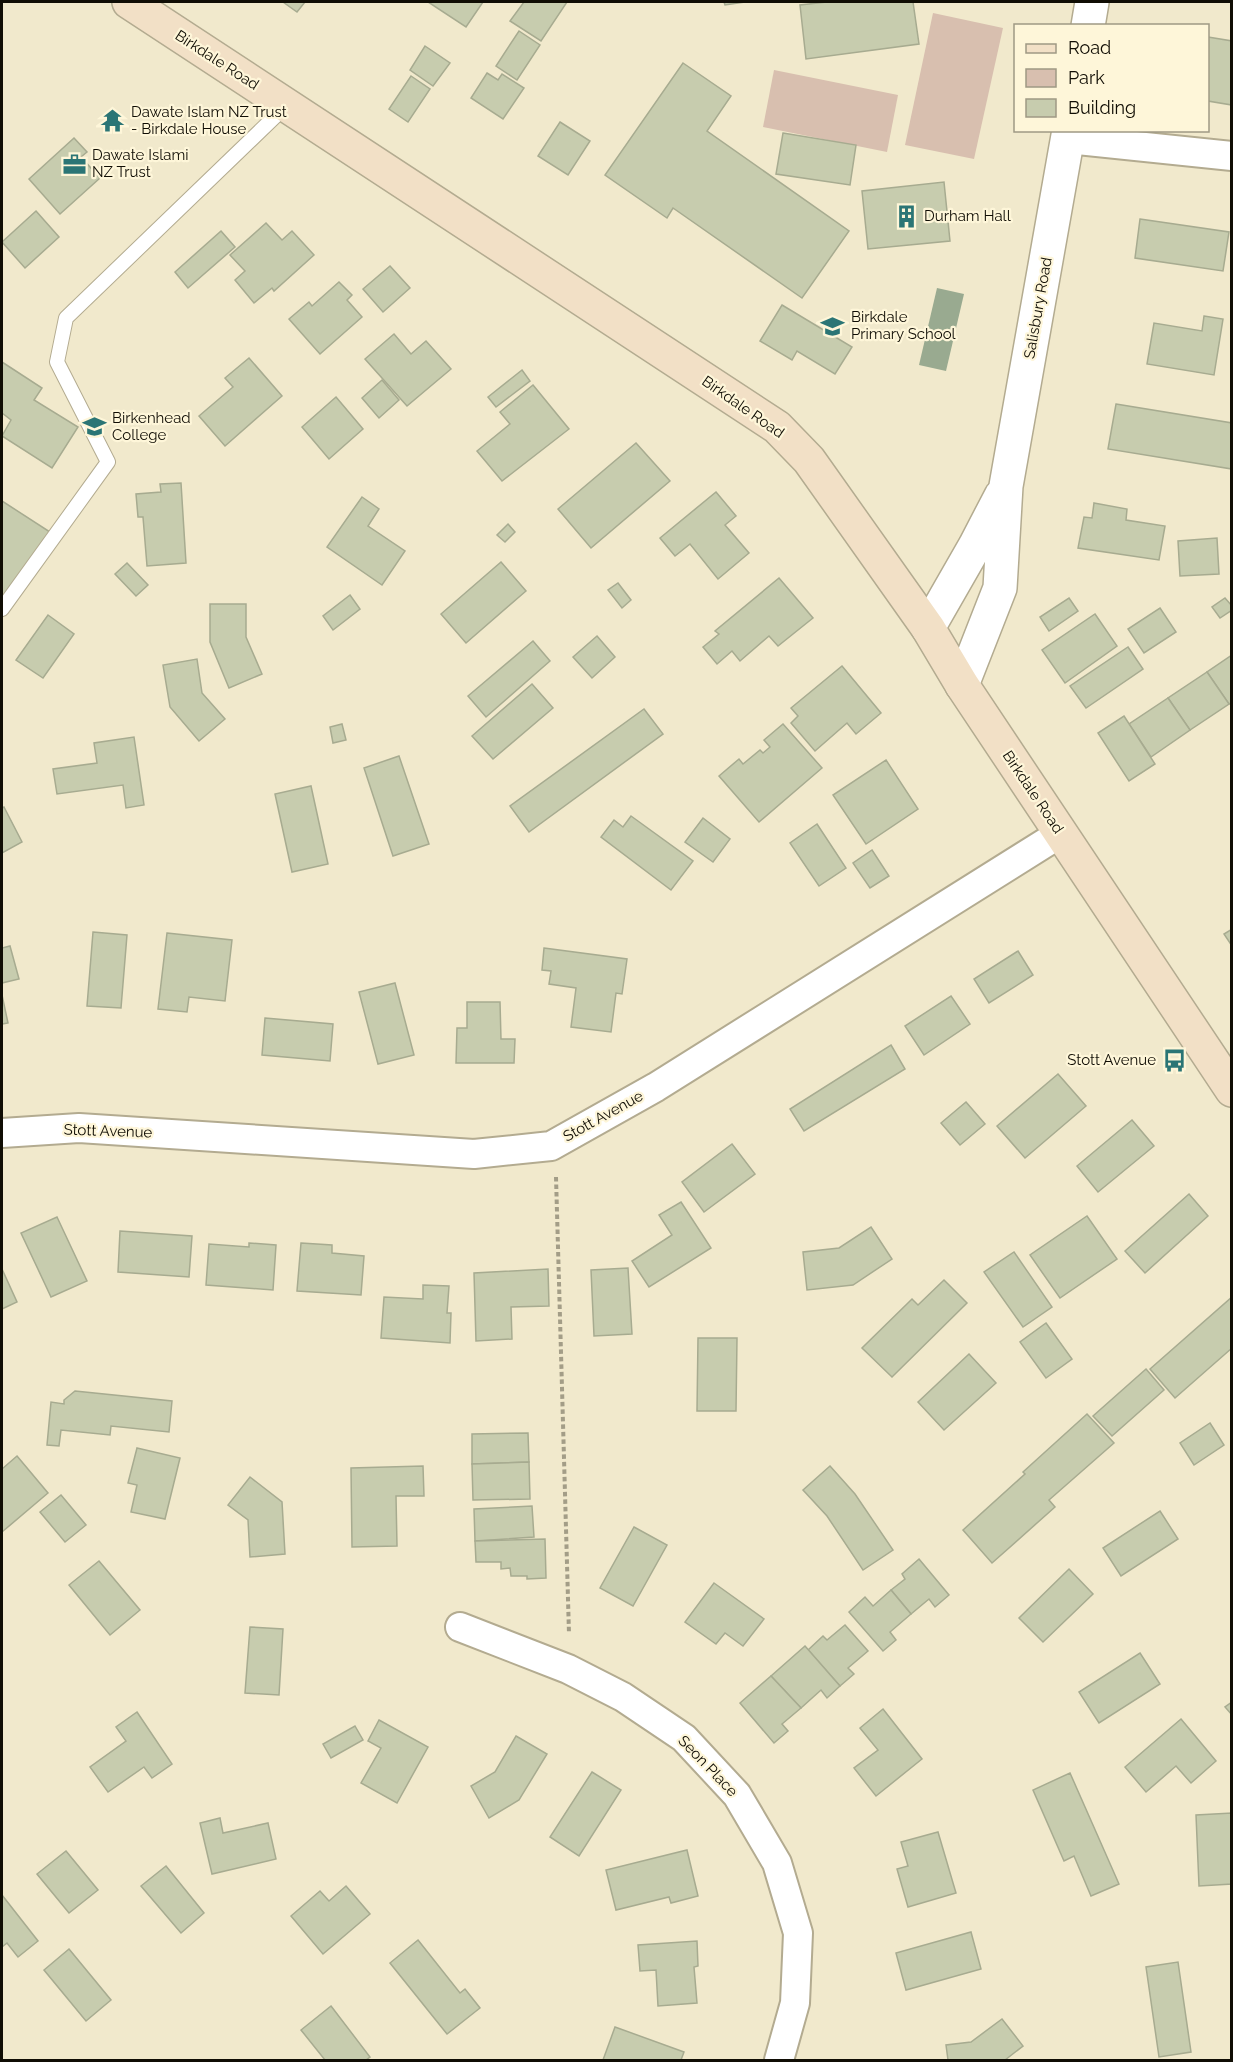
<svg xmlns="http://www.w3.org/2000/svg" width="1233" height="2062" font-family="Raleway,sans-serif">
  <style>
    .green { fill: #d8bfaf }
    .water { fill: #99aa90 }
    .building { fill: #c7ccae; stroke: #a7ab90; stroke-width: 1.5 }
    .lines { fill: none; stroke-linecap: round; stroke-linejoin: round }
    .service-casing { stroke: #b3ab90; stroke-width: 16 }
    .minor-casing { stroke: #b3ab90; stroke-width: 32 }
    .tertiary-casing { stroke: #b3ab90; stroke-width: 36 }
    .secondary-casing { stroke: #b3ab90; stroke-width: 36 }
    .path { stroke: #a39d87; stroke-width: 4; stroke-dasharray: 4.5 3; stroke-linecap: butt }
    .service { stroke: #fff; stroke-width: 14 }
    .minor { stroke: #fff; stroke-width: 28 }
    .tertiary { stroke: #fff; stroke-width: 33 }
    .secondary { stroke: #f2e0c6; stroke-width: 33 }
    .labels { text-anchor: middle; dominant-baseline: central; stroke-width: 4.5; stroke-linejoin: round; paint-order: stroke }
    .street-label { font-size: 15px; fill: #100d04; stroke: #fef6d9 }
    .poi-label { font-size: 15px; fill: #100d04; stroke: #fef6d9; text-anchor: start }
  </style>
  <rect width="100%" height="100%" fill="#f1e9cc"/>
  <!-- green -->
  <g class="green">
    <path d="M933,13L1003,28L974,159L905,145Z"/>
    <path d="M774,70L898,95L887,152L763,127Z"/>
  </g>
  <!-- water -->
  <path class="water" d="M937,288L964,294L946,371L919,365Z"/>
  <!-- building -->
  <g class="building">
    <path d="M283,2H305L297,12Z"/>
    <path d="M428,2H483L466,27Z"/>
    <path d="M524,2H567L541,41L510,21Z"/>
    <path d="M724,2H745L725,5Z"/>
    <path d="M827,2H913L919,44L806,59L800,5Z"/>
    <path d="M519,31L540,45L517,80L496,66Z"/>
    <path d="M1208,37L1232,41V105L1208,101Z"/>
    <path d="M425,46L450,63L433,86L410,70Z"/>
    <path d="M683,63L731,96L707,131L849,231L802,298L673,208L667,218L605,175Z"/>
    <path d="M487,73L498,80L502,74L524,88L503,119L471,98Z"/>
    <path d="M411,76L430,89L408,122L389,109Z"/>
    <path d="M560,122L590,141L568,175L538,156Z"/>
    <path d="M783,133L856,145L850,185L776,174Z"/>
    <path d="M74,138L87,152L81,157L100,178L60,214L29,179Z"/>
    <path d="M944,182L950,241L868,249L862,191Z"/>
    <path d="M36,211L59,237L25,268L2,242Z"/>
    <path d="M1140,219L1229,232L1223,271L1135,258Z"/>
    <path d="M266,223L282,240L292,231L314,255L274,291L272,288L254,303L235,280L245,271L230,255Z"/>
    <path d="M221,231L235,247L188,288L175,272Z"/>
    <path d="M390,266L410,288L383,312L363,289Z"/>
    <path d="M339,282L352,295L347,300L362,317L320,354L289,319L309,302L312,306Z"/>
    <path d="M782,305L852,347L835,374L797,351L792,360L760,341Z"/>
    <path d="M1204,316L1223,319L1214,375L1147,364L1154,323L1202,331Z"/>
    <path d="M394,334L411,354L426,341L451,369L407,406L365,359Z"/>
    <path d="M249,358L282,396L225,446L199,416L233,387L225,378Z"/>
    <path d="M2,362L42,388L34,400L78,427L52,468L2,436L11,420L2,413Z"/>
    <path d="M522,370L530,381L496,407L488,397Z"/>
    <path d="M382,380L399,400L379,418L362,398Z"/>
    <path d="M533,385L569,429L502,481L477,451L510,424L500,412Z"/>
    <path d="M336,397L363,429L329,459L302,427Z"/>
    <path d="M1116,404L1232,423V469L1108,449Z"/>
    <path d="M636,443L670,481L591,548L558,509Z"/>
    <path d="M181,483L186,563L147,566L143,517H138L136,494L161,492L160,484Z"/>
    <path d="M716,492L736,516L725,525L749,553L718,579L690,544L675,556L660,538Z"/>
    <path d="M362,497L379,509L368,526L405,551L382,585L327,547Z"/>
    <path d="M2,501L50,532L2,606Z"/>
    <path d="M1094,503L1127,509L1126,520L1165,526L1159,560L1078,548L1084,517L1092,518Z"/>
    <path d="M508,524L515,532L505,542L497,535Z"/>
    <path d="M1217,538L1219,574L1180,576L1178,541Z"/>
    <path d="M501,562L526,591L466,643L441,614Z"/>
    <path d="M127,563L148,585L136,596L115,574Z"/>
    <path d="M779,578L813,618L778,646L769,636L740,661L732,651L717,664L703,647L719,634L715,631Z"/>
    <path d="M618,583L631,600L622,608L608,590Z"/>
    <path d="M350,595L360,609L333,630L323,616Z"/>
    <path d="M1069,598L1078,611L1049,631L1040,617Z"/>
    <path d="M1225,598L1232,606V610L1220,618L1212,607Z"/>
    <path d="M210,604H246V637L262,674L229,688L210,642Z"/>
    <path d="M1160,608L1176,632L1144,653L1128,629Z"/>
    <path d="M1095,614L1117,646L1065,683L1042,650Z"/>
    <path d="M48,615L74,634L43,678L16,660Z"/>
    <path d="M597,636L615,657L592,678L573,657Z"/>
    <path d="M533,641L550,661L486,717L468,696Z"/>
    <path d="M1128,647L1143,669L1086,708L1070,686Z"/>
    <path d="M1232,655V702L1229,704L1207,672Z"/>
    <path d="M197,659L202,693L225,719L199,741L170,707L163,665Z"/>
    <path d="M842,666L881,713L856,734L847,723L815,751L791,723L798,716L791,708Z"/>
    <path d="M1207,672L1229,704L1190,730L1168,698Z"/>
    <path d="M532,684L553,708L493,759L472,736Z"/>
    <path d="M1168,698L1190,730L1151,757L1129,724Z"/>
    <path d="M644,709L663,734L529,832L510,806Z"/>
    <path d="M1124,716L1155,764L1129,781L1098,733Z"/>
    <path d="M342,724L346,740L333,743L330,727Z"/>
    <path d="M783,724L822,768L759,822L719,776L739,759L743,764L760,750L763,753L770,747L764,740Z"/>
    <path d="M134,737L144,805L126,808L123,785L57,794L53,769L97,763L94,743Z"/>
    <path d="M399,756L429,844L393,856L364,768Z"/>
    <path d="M886,760L918,809L866,844L833,795Z"/>
    <path d="M311,786L328,864L292,872L275,794Z"/>
    <path d="M4,807L22,842L2,853V808Z"/>
    <path d="M631,816L693,861L671,890L601,837L614,820L623,827Z"/>
    <path d="M703,818L730,839L713,862L685,842Z"/>
    <path d="M817,824L846,868L819,886L790,843Z"/>
    <path d="M872,850L889,876L870,888L853,863Z"/>
    <path d="M1232,929V946L1224,934Z"/>
    <path d="M93,932L127,935L121,1008L87,1006Z"/>
    <path d="M167,933L232,940L225,1001L189,997L187,1012L158,1009Z"/>
    <path d="M10,946L19,979L2,983V948Z"/>
    <path d="M544,948L627,959L622,994L616,993L611,1032L571,1027L576,988L549,984L551,971L542,970Z"/>
    <path d="M1018,951L1033,975L989,1003L974,979Z"/>
    <path d="M395,983L414,1055L378,1064L359,992Z"/>
    <path d="M2,995L8,1023L2,1024Z"/>
    <path d="M951,996L970,1024L924,1055L905,1026Z"/>
    <path d="M467,1002H500L501,1039H515L514,1063H456L457,1028H467Z"/>
    <path d="M265,1018L333,1024L330,1061L262,1055Z"/>
    <path d="M891,1045L905,1069L804,1131L790,1109Z"/>
    <path d="M1058,1074L1086,1106L1025,1158L997,1126Z"/>
    <path d="M966,1102L985,1124L960,1145L941,1123Z"/>
    <path d="M1132,1120L1154,1146L1098,1192L1077,1166Z"/>
    <path d="M732,1144L755,1174L704,1212L682,1182Z"/>
    <path d="M1189,1194L1208,1216L1145,1273L1125,1251Z"/>
    <path d="M681,1202L711,1248L649,1287L632,1261L672,1235L659,1215Z"/>
    <path d="M1087,1216L1117,1259L1060,1298L1030,1255Z"/>
    <path d="M57,1217L87,1281L51,1297L21,1233Z"/>
    <path d="M871,1227L892,1259L853,1285L807,1290L803,1252L839,1248Z"/>
    <path d="M120,1231L192,1236L189,1277L118,1272Z"/>
    <path d="M249,1243L276,1245L273,1290L206,1285L209,1244L249,1247Z"/>
    <path d="M301,1243L332,1245V1253L364,1256L361,1295L297,1291Z"/>
    <path d="M1014,1252L1052,1307L1023,1327L984,1272Z"/>
    <path d="M628,1268L632,1334L594,1336L591,1270Z"/>
    <path d="M2,1269L17,1302L2,1309Z"/>
    <path d="M548,1269L549,1306L511,1307L512,1339L476,1341L474,1273Z"/>
    <path d="M944,1280L967,1303L892,1377L862,1348L912,1299L918,1305Z"/>
    <path d="M423,1285L449,1286L447,1313H451L450,1343L381,1338L384,1297L423,1299Z"/>
    <path d="M1232,1297V1348L1175,1398L1150,1369Z"/>
    <path d="M1046,1323L1072,1359L1046,1378L1020,1342Z"/>
    <path d="M698,1338H737L736,1411H697Z"/>
    <path d="M969,1354L996,1383L944,1430L918,1402Z"/>
    <path d="M1146,1369L1164,1390L1112,1436L1093,1416Z"/>
    <path d="M75,1391L172,1401L169,1432L111,1426L110,1435L61,1430L59,1446L47,1445L51,1402L64,1404V1400Z"/>
    <path d="M1087,1414L1114,1443L1049,1500L1055,1507L992,1563L963,1530L1025,1474L1023,1472Z"/>
    <path d="M1210,1423L1224,1445L1194,1465L1180,1443Z"/>
    <path d="M528,1433L529,1462L472,1464V1434Z"/>
    <path d="M137,1448L180,1458L165,1519L131,1512L137,1485L128,1483Z"/>
    <path d="M17,1456L48,1493L2,1532V1469Z"/>
    <path d="M529,1462L530,1499L473,1500L472,1464Z"/>
    <path d="M423,1466L424,1496H396L397,1546L352,1547L351,1468Z"/>
    <path d="M830,1466L855,1494L893,1550L863,1570L827,1516L803,1490Z"/>
    <path d="M250,1477L282,1502L285,1554L250,1557L248,1520L228,1505Z"/>
    <path d="M61,1495L86,1525L65,1542L40,1512Z"/>
    <path d="M532,1506L534,1537L475,1541L474,1509Z"/>
    <path d="M1160,1511L1178,1539L1121,1576L1103,1548Z"/>
    <path d="M634,1527L667,1545L633,1606L600,1588Z"/>
    <path d="M545,1539L546,1578L527,1579V1576H511L510,1568L501,1569V1562H476L475,1541Z"/>
    <path d="M919,1559L949,1595L935,1607L929,1599L911,1614L891,1590L905,1579L902,1574Z"/>
    <path d="M99,1561L140,1610L110,1635L69,1585Z"/>
    <path d="M1069,1569L1093,1594L1043,1642L1019,1618Z"/>
    <path d="M714,1583L764,1619L743,1646L725,1633L716,1644L685,1622Z"/>
    <path d="M891,1590L911,1614L890,1632L896,1640L883,1651L849,1612L865,1597L873,1606Z"/>
    <path d="M845,1625L868,1651L848,1668L854,1674L840,1686L808,1650L823,1636L827,1640Z"/>
    <path d="M250,1627L283,1629L279,1695L245,1693Z"/>
    <path d="M805,1646L840,1686L827,1698L821,1690L801,1708L771,1676Z"/>
    <path d="M1140,1653L1160,1684L1099,1723L1079,1692Z"/>
    <path d="M771,1676L801,1708L782,1724L788,1731L774,1743L740,1703Z"/>
    <path d="M1232,1702V1715L1225,1707Z"/>
    <path d="M883,1709L922,1759L876,1796L854,1768L878,1750L860,1728Z"/>
    <path d="M137,1712L172,1764L152,1778L144,1767L108,1792L90,1767L126,1741L116,1727Z"/>
    <path d="M1181,1719L1216,1761L1191,1783L1176,1766L1146,1792L1125,1767Z"/>
    <path d="M379,1720L428,1747L397,1803L361,1783L381,1748L368,1741Z"/>
    <path d="M355,1726L363,1740L331,1758L323,1744Z"/>
    <path d="M516,1736L547,1754L519,1800L489,1818L471,1786L495,1772Z"/>
    <path d="M592,1772L621,1790L579,1856L550,1837Z"/>
    <path d="M1070,1773L1119,1884L1091,1896L1074,1856L1064,1861L1033,1790Z"/>
    <path d="M1232,1813V1884L1199,1886L1196,1815Z"/>
    <path d="M220,1818L223,1833L268,1823L276,1859L212,1874L200,1823Z"/>
    <path d="M938,1832L956,1893L908,1907L897,1869L908,1866L901,1842Z"/>
    <path d="M687,1850L698,1896L671,1903L669,1897L616,1910L606,1870Z"/>
    <path d="M66,1851L98,1890L69,1913L37,1874Z"/>
    <path d="M166,1866L204,1913L181,1933L141,1886Z"/>
    <path d="M346,1886L370,1914L323,1954L291,1916L320,1891L329,1901Z"/>
    <path d="M2,1895L38,1941L18,1957L7,1943L2,1947Z"/>
    <path d="M971,1932L981,1969L906,1990L896,1953Z"/>
    <path d="M418,1940L460,1993L465,1989L480,2008L447,2034L390,1963Z"/>
    <path d="M697,1941L698,1966L694,1967L697,2003L658,2006L656,1970L640,1971L638,1945Z"/>
    <path d="M69,1949L111,2000L86,2021L44,1970Z"/>
    <path d="M1178,1962L1191,2052L1159,2057L1146,1967Z"/>
    <path d="M331,2006L370,2057L366,2060H325L301,2030Z"/>
    <path d="M1002,2019L1023,2046L1005,2060H948L946,2045L971,2042Z"/>
    <path d="M615,2027L684,2052L681,2060H603Z"/>
  </g>
  <g class="lines">
    <defs>
      <path id="service" d="M2,609L108,462L57,362L66,318L287,105"/>
      <g id="minor">
        <path d="M1068,139L1232,156"/>
        <path d="M2,1133L79,1128L474,1154L551,1146L656,1087L1061,833"/>
        <path d="M460,1627L568,1669L623,1697L684,1738L737,1795L777,1863L798,1933L795,2003L779,2060"/>
      </g>
      <g id="tertiary">
        <path d="M1088,26L1092,2"/>
        <path d="M928,628L975,546L1001,496"/>
        <path d="M962,685L1000,588L1006,486L1069,130"/>
      </g>
      <path id="secondary" d="M129,2L777,427L809,460L928,628L962,685L1232,1090"/>
    </defs>
    <!-- service casing -->
    <use href="#service" class="service-casing"/>
    <!-- minor casing -->
    <use href="#minor" class="minor-casing"/>
    <!-- tertiary casing -->
    <use href="#tertiary" class="tertiary-casing"/>
    <!-- secondary casing -->
    <use href="#secondary" class="secondary-casing"/>
    <!-- path -->
    <path class="path" d="M556,1177L569,1634"/>
    <!-- service -->
    <use href="#service" class="service"/>
    <!-- minor -->
    <use href="#minor" class="minor"/>
    <!-- tertiary -->
    <use href="#tertiary" class="tertiary"/>
    <!-- secondary -->
    <use href="#secondary" class="secondary"/>
  </g>
  <!-- icons -->
  <defs>
    <symbol id="temple-bare" viewBox="-9 -9 18 18"><path d="M0-6L5-2H3V0L6.5 2.5H4V6H1.5V3h-3V6H-4V2.5H-6.5L-3 0V-2H-5Z" fill="#2b7575" stroke="#fef6d9" stroke-width="2.5" paint-order="stroke"/></symbol>
    <symbol id="office-bare" viewBox="-9 -9 18 18"><path d="M-6-3h4V-5.5h4V-3h4V5H-6ZM-1-4.5V-3h2v-1.5ZM-6 0V1H6V0Z" fill="#2b7575" stroke="#fef6d9" stroke-width="2.5" paint-order="stroke"/></symbol>
    <symbol id="building-bare" viewBox="-9 -9 18 18"><path d="M-4-6H4V6H1V3H-1V6H-4ZM-2.5-4.3h1.7v1.8h-1.7ZM.8-4.3h1.7v1.8H.8ZM-2.5-1h1.7V.8h-1.7ZM.8-1h1.7V.8H.8Z" fill="#2b7575" stroke="#fef6d9" stroke-width="2.5" paint-order="stroke"/></symbol>
    <symbol id="school-bare" viewBox="-9 -9 18 18"><path d="M0-5L7-2L0 1L-7-2ZM-4 1L0 2.5L4 1V4Q0 6-4 4Z" fill="#2b7575" stroke="#fef6d9" stroke-width="2.5" paint-order="stroke"/></symbol>
    <symbol id="bus-bare" viewBox="-9 -9 18 18"><path d="M-5-6H5V4H4V6H2V4H-2V6H-4V4H-5ZM-3.5-4V0h7V-4ZM-3.5 1.2v1.5H-2V1.2ZM2 1.2v1.5H3.5V1.2Z" fill="#2b7575" stroke="#fef6d9" stroke-width="2.5" paint-order="stroke"/></symbol>
  </defs>
  <g fill-rule="evenodd">
    <use href="#temple-bare" x="96" y="104" width="33" height="33"/>
    <use href="#office-bare" x="58" y="148" width="33" height="33"/>
    <use href="#building-bare" x="890" y="200" width="33" height="33"/>
    <use href="#school-bare" x="816" y="310" width="33" height="33"/>
    <use href="#school-bare" x="78" y="410" width="33" height="33"/>
    <use href="#bus-bare" x="1158" y="1044" width="33" height="33"/>
  </g>
  <g class="labels">
    <!-- street labels -->
    <g class="street-label">
      <text transform="translate(217 60) rotate(33)">Birkdale Road</text>
      <text transform="translate(1038 308) rotate(-80)">Salisbury Road</text>
      <text transform="translate(743 407) rotate(35)">Birkdale Road</text>
      <text transform="translate(1033 792) rotate(56)">Birkdale Road</text>
      <text transform="translate(603 1116) rotate(-29)">Stott Avenue</text>
      <text transform="translate(108 1131) rotate(2)">Stott Avenue</text>
      <text transform="translate(708 1766) rotate(46)">Seon Place</text>
    </g>
    <!-- poi labels -->
    <g class="poi-label">
      <text x="131" y="112">Dawate Islam NZ Trust<tspan x="131" dy="17">- Birkdale House</tspan></text>
      <text x="92" y="155">Dawate Islami<tspan x="92" dy="17">NZ Trust</tspan></text>
      <text x="924" y="216">Durham Hall</text>
      <text x="851" y="317">Birkdale<tspan x="851" dy="17">Primary School</tspan></text>
      <text x="112" y="418">Birkenhead<tspan x="112" dy="17">College</tspan></text>
      <text x="1156" y="1060" text-anchor="end">Stott Avenue</text>
    </g>
  </g>
  <!-- border -->
  <rect width="1233" height="2062" fill="none" stroke="#100d04" stroke-width="6"/>
  <!-- legend -->
  <rect x="1014" y="24" width="195" height="108" fill="#fef6d9" stroke="#9f9984" stroke-width="1.5"/>
  <rect x="1026" y="44" width="30" height="9" fill="#f2e0c6" stroke="#9f9984" stroke-width="1.5"/>
  <text x="1068" y="54" font-size="18" fill="#100d04">Road</text>
  <rect x="1026" y="69" width="30" height="18" fill="#d8bfaf" stroke="#9f9984" stroke-width="1.5"/>
  <text x="1068" y="84" font-size="18" fill="#100d04">Park</text>
  <rect x="1026" y="99" width="30" height="18" fill="#c7ccae" stroke="#9f9984" stroke-width="1.5"/>
  <text x="1068" y="114" font-size="18" fill="#100d04">Building</text>
</svg>
